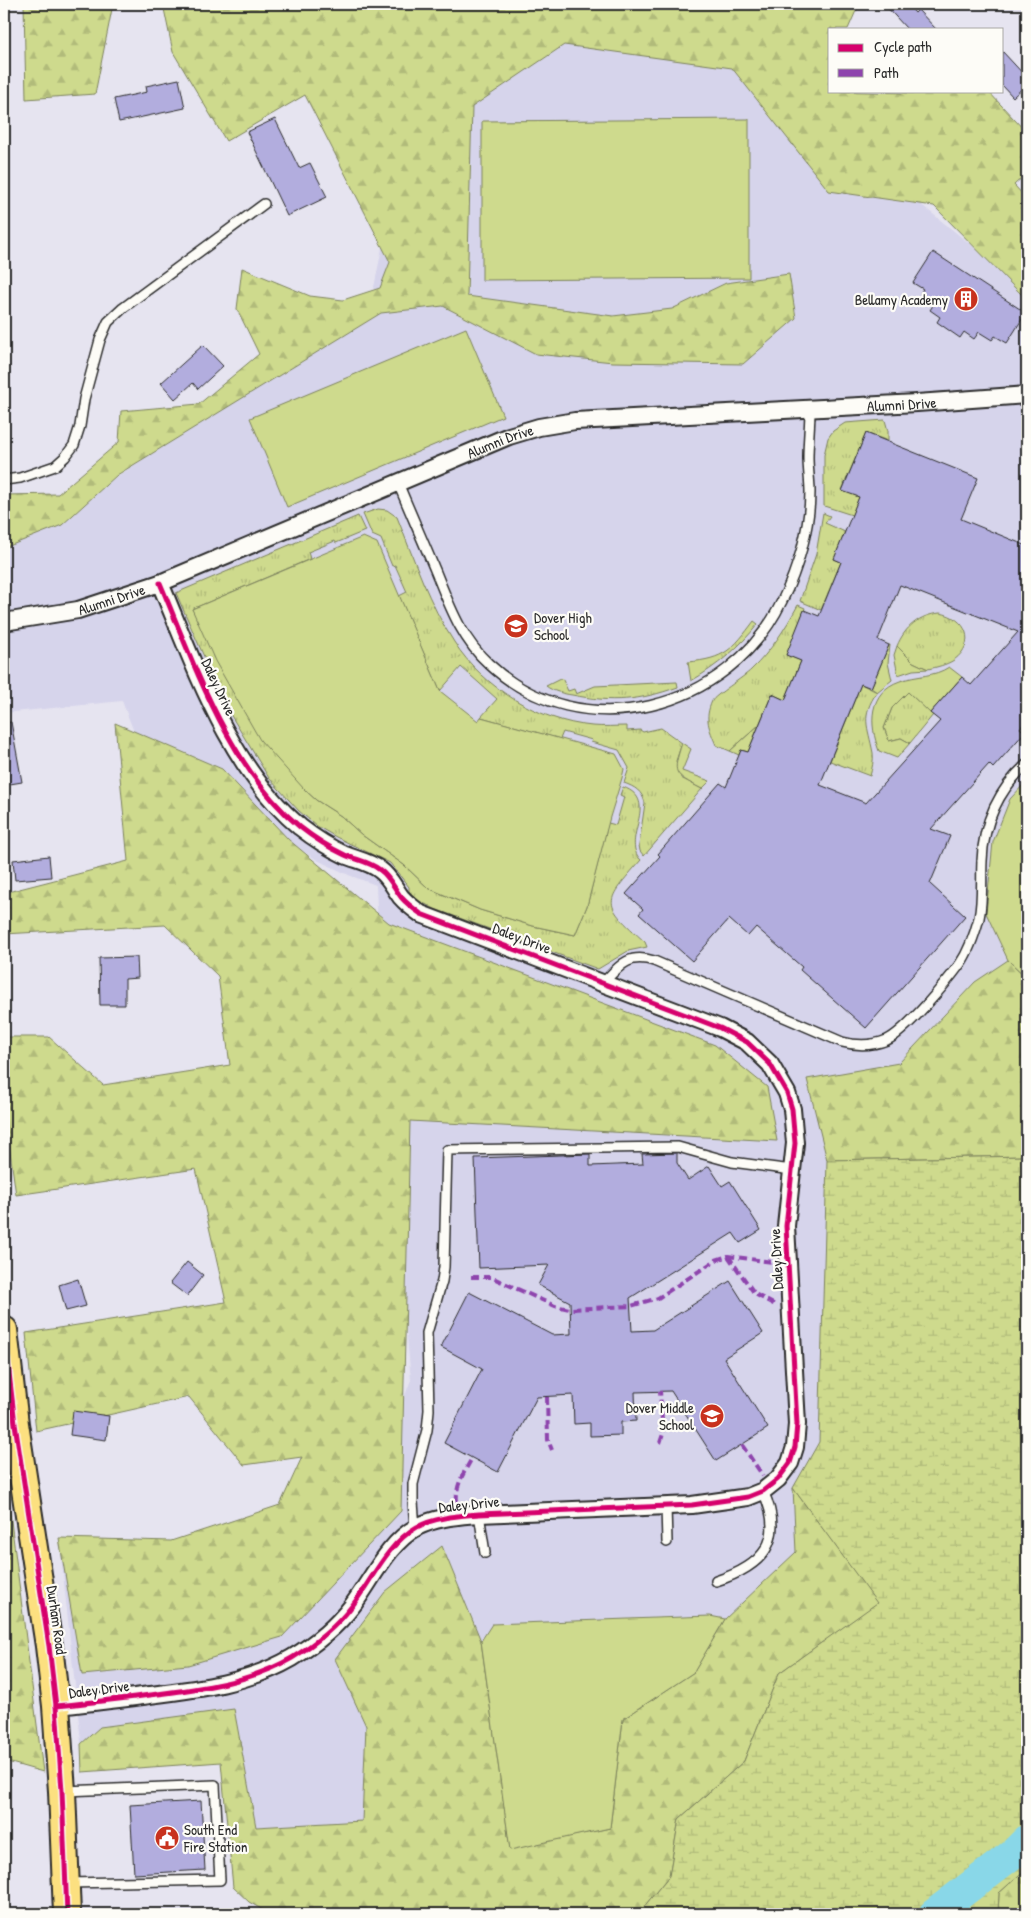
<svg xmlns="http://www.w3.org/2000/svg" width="1031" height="1918" font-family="'Patrick Hand',sans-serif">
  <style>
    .built { fill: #d6d4eb }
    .grass { fill: url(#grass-tufts); stroke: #7c825c }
    .forest { fill: url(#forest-firs); stroke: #7c825c }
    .wetland { fill: url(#wetland-marsh); stroke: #7c825c }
    .green { fill: #ceda8d; stroke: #7c825c }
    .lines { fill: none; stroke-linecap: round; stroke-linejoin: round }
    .river { stroke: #89d7e8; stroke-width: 31 }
    .building { fill: #b2adde; stroke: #2b2b2b; fill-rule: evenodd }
    .lane-casing { stroke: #2b2b2b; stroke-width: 12 }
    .street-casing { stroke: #2b2b2b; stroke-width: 20 }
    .primary-casing { stroke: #2b2b2b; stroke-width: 30 }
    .lane { stroke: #fdfcf7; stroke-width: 9 }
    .street { stroke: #fdfcf7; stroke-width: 16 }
    .primary { stroke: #fce080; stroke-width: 26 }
    .quiet { stroke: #8e44ad; stroke-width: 4; stroke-dasharray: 8 4; stroke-linecap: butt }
    .cycleway-casing { stroke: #fdfcf7; stroke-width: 8 }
    .cycleway { stroke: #d6006c; stroke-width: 5 }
    .labels { text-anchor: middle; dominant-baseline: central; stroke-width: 4.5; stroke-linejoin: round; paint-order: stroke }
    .poi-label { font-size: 15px; fill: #2b2b2b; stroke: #fdfcf7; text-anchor: end }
    .street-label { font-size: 15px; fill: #2b2b2b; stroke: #fdfcf7 }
  </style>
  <defs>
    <pattern id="grass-tufts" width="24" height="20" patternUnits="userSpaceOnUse" patternTransform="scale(1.25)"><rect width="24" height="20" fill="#ceda8d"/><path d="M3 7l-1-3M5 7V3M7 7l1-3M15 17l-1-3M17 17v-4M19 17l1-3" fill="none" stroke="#b1bb7a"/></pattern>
    <pattern id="forest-firs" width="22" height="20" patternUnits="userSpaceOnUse" patternTransform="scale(1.25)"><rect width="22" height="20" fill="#ceda8d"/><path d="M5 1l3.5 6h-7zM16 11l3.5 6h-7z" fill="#b1bb7a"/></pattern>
    <pattern id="wetland-marsh" width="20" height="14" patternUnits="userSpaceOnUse" patternTransform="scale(1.25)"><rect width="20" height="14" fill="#ceda8d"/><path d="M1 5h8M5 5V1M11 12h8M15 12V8" fill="none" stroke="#b1bb7a"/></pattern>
  </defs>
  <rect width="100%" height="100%" fill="#e6e4f0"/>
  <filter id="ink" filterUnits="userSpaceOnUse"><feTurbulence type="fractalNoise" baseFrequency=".02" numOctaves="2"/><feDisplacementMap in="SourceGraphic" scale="10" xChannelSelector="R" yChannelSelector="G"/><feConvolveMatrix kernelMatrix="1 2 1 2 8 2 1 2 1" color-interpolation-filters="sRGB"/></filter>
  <g filter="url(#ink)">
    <!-- built -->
    <path class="built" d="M517,42L721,43L1027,290V1453L270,1914L249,1902L240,1745L82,1751L61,1555L353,1528L411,1380L387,1120L376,885L351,876L317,860L289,842L200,902L122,701L4,713V550L369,312L395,184Z"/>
    <!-- grass -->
    <g class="grass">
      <path d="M885,420L888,431V441L866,433L842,490L859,497L852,515L824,506V455L828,438L833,431L845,423Z"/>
      <path d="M378,509L387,510L397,517C414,559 429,604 454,642C483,687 538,721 592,726C604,727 615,726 627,726V731L640,730L643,732L661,728L682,743L676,761L681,778L702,789L644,856L640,851L639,845L645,803C642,791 635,787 624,783L629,768L619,750L591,742L592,740L563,732L560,739L481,717L497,699L461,667L440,691L399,596L407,592L395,565L392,566L381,539L372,535L363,514Z"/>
      <path d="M823,513L830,516L825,523L845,532L834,559L841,562L821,610L800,601L816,554Z"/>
      <path d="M358,516L365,531L336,543L335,541L308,552L310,559L192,609L304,789L316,800L341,816L362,835L404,865L428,888L480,910L533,926L575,935L587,906L608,823L616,825L624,797L620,795L623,787C662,801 619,839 641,860C603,904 601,902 645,942L647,947L628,951L598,969L435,909L419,901L409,891V887L390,863L336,837L317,826L299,811L269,778L227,709L176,593Z"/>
      <path d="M798,605L805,608L787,655L801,661L785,700L772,694L759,725L730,751L716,745C709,728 704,719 712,701C714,696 744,677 751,670C771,651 785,629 798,605Z"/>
      <path d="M940,613C967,618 977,643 954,660C946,665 937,667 928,669L913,662L897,646C905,627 919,615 940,613Z"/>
      <path d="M754,621L758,624C739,648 717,666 691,681L688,662C725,659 733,649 754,621Z"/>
      <path d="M562,678L568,691L574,689L576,694L595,686L677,682L678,687C639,701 612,703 572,695C564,694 552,691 546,686Z"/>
      <path d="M861,684L877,692C860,717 868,726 873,753C874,760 872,769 870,776L830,761Z"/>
      <path d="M908,692L933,715L910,743L901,738L889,741L884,728L892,708Z"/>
    </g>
    <!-- forest -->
    <g class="forest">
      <path d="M24,4H113L95,94L26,99Z"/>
      <path d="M163,4H859L848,29H830V91L909,93L988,91L1027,133V173L1014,185L1027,199V300L934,206L829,191L732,68L564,45L472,107L467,296L613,316L672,309L726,283L789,274L796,318L743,364L613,362L536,354L443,306L381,313L117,475L62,525L4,548V495L58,494L119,442L121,411L199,404L259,354L237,309L242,268L310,296L343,300L380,288L390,262L305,95L226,141L173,52Z"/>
      <path d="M115,723L222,769L289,840L389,923L715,1045L767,1087L777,1141L410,1121L401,1511L282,1637L188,1665L82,1675L59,1538L171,1541L280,1505L302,1457L244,1465L189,1397L36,1431L26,1333L226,1302L196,1169L16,1195L4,1108V1037H49L103,1085L230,1065L218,976L165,925L4,934V893L128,861Z"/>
      <path d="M1008,960L1027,978V1156L827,1160L807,1079L899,1063L975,982Z"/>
      <path d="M4,1466L43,1772L4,1761Z"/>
      <path d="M793,1488L878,1603L779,1673L744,1761L679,1819L669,1876L638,1914H270L249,1902L233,1887L221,1762L82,1772L81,1744L100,1727L234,1709L256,1827L362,1821L366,1726L335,1659L385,1592L442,1546L481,1641L510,1849L610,1828L623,1719L694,1672L725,1619L796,1552Z"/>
      <path d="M1027,1868V1914H998L999,1893Z"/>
    </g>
    <!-- wetland -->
    <path class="wetland" d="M1027,1156V1868L999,1893L998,1914H638L669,1876L679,1819L744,1761L779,1673L877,1603L793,1488L819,1442L827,1160Z"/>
    <!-- green -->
    <g class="green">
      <path d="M749,119V278L482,280V121Z"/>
      <path d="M466,328L503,416L287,507L250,418Z"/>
      <path d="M363,537L377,543L440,691L478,721L481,717L616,754L624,769L622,778L610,817L587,906L575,935L533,926L480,910L428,888L404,865L362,835L341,816L316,800L304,789L260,740L215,661L192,609Z"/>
      <path d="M889,645H890L888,663L892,680L877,692L871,688Z"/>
      <path d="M897,646L913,662L928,669L913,670L898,675L894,655Z"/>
      <path d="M949,667L962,677L930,713L908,692L892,708L884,728L889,741L901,738L910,743L897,758L879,751C869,724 868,692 900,681C917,675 934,677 949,667Z"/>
      <path d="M759,725L748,752L741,750L739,755L730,751Z"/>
      <path d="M682,743L691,749L682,771L710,781L702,789C673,774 672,774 682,743Z"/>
      <path d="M1027,781V978L1008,960L986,913L993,842L1010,799Z"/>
      <path d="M710,1616L725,1619L694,1672L623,1719L610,1828L510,1850L481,1641L492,1624Z"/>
    </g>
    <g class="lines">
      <!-- river -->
      <path class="river" d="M934,1914L1014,1853L1027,1840"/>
    </g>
    <!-- building -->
    <g class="building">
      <path d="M884,4H907L915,13L918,10L936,29H907Z"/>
      <path d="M1002,51L1027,78V84L1013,97L1002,85Z"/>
      <path d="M179,79L185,108L119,122L114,99L147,92L146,86Z"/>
      <path d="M275,119L299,168L310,163L327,197L287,216L247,132Z"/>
      <path d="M933,252L1026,313L1007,343L995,336L992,340L979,332L974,339L964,332L960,338L937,322L940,317L930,310L934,304L920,294L923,289L913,283Z"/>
      <path d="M203,345L223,366L198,389L193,383L175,399L161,383Z"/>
      <path d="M866,433L978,478L961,519L1027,546V720L1020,728L1025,732L993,768L989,764L931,829L950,836L930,884L965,916L866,1028L800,970L802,967L756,927L748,936L729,919L692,961L639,914L643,909L626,894L660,856L658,854L720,783L726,787L741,750L748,752L772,694L785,700L801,661L786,655L804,610L819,616L841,562L834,559L859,497L842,491ZM900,585L1018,632L971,685L962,677L930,713L940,721L866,803L820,785L861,684L871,688L889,645L878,640Z"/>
      <path d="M11,722L22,782L4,785V723Z"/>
      <path d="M49,856L51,877L15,880L13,860Z"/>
      <path d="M137,957L138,978L125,979V1005H100L99,958Z"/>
      <path d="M677,1153V1163L688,1180L709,1166L722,1186L730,1181L761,1230L740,1243L733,1233L630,1298L632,1331L653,1330L730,1281L763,1333L724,1358L768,1428L716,1461L671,1391L635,1392L636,1421L621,1422V1435L590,1436V1423L574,1424L573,1395L537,1397L498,1472L444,1443L482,1369L441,1347L469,1292L552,1335L571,1334L570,1302L538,1285L549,1265L479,1268L475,1158L590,1154V1166L643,1164L642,1154Z"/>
      <path d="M187,1262L203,1275L187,1296L170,1283Z"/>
      <path d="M78,1279L86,1306L66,1311L59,1285Z"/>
      <path d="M73,1411L109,1416L106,1440L70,1435Z"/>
      <path d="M201,1801L205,1870L134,1874L130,1805Z"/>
    </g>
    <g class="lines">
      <defs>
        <g id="lane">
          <path d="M4,480L20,478L55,466L65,457L74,445L80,426L84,399L100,340L108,322L123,308L264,204"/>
          <path d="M398,483C410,512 423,541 435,570C449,604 461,639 489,664C581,750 730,710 782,601C798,569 810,528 810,492C810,481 808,469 808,458C808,442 810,425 810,409"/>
          <path d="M604,982C620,965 629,953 654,961L842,1042C857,1046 872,1046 887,1040C905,1032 947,982 960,964C969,951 975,933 979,918C983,900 981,880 982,861C983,823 999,789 1027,764"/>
          <path d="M666,1506L667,1542"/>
          <path d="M479,1514L485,1553"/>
          <path d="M415,1528L413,1502V1484L427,1430L429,1410L427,1333L442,1281L444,1267L447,1150L678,1147L732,1162L792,1170"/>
          <path d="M716,1581C763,1566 786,1541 763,1491"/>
          <path d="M65,1791L215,1785L220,1880L68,1883"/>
        </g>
        <g id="street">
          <path id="s1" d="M4,622L78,610L160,583L509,436L539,427L575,421L917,403L1027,395"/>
          <path d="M56,1706C88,1703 119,1699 150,1695C199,1689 249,1683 292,1658C315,1644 336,1627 352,1606C372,1580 387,1544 417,1527C436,1517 458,1516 479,1514L692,1505L748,1497L763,1491L778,1479L790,1463L795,1447L797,1424L786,1226L795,1143L792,1109L787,1093L770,1064L747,1042L720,1028L421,914C414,909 407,904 401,897C394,888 390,877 380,870C370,862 357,860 345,855C330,848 314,838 300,827C229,768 195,666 160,583"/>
        </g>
        <path id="primary" d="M4,1330L15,1424L49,1646L56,1706L62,1791L67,1914"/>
      </defs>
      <!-- lane casing -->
      <use href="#lane" class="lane-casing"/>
      <!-- street casing -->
      <use href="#street" class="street-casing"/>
      <!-- primary casing -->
      <use href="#primary" class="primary-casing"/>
      <!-- lane -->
      <use href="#lane" class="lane"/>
      <!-- street -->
      <use href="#street" class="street"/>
      <!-- primary -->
      <use href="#primary" class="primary"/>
      <!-- quiet -->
      <g class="quiet">
        <path d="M728,1256L755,1294L775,1305"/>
        <path d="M471,1277H491L555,1306L570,1309L631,1306L658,1298L716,1260L728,1256L772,1262"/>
        <path d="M547,1397L548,1440L552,1450"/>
        <path d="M660,1443L663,1434L660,1391"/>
        <path d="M742,1445L763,1476"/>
        <path d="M457,1502C455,1485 464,1473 472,1458"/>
      </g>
      <defs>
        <g id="cycleway">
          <path d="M4,1330L15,1424L49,1646L56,1706L62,1791L67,1914"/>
          <path d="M56,1706C88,1703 119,1699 150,1695C199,1689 249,1683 292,1658C315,1644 336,1627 352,1606C372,1580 387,1544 417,1527C436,1517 458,1516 479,1514L692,1505L748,1497L763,1491L778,1479L790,1463L795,1447L797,1424L786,1226L795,1143L792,1109L787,1093L770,1064L747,1042L720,1028L421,914C414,909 407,904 401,897C394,888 390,877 380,870C370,862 357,860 345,855C330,848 314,838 300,827C229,768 195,666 160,583"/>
        </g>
      </defs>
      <!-- cycleway casing -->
      <use href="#cycleway" class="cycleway-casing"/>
      <!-- cycleway -->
      <use href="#cycleway" class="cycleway"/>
    </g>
  </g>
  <!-- icons -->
  <defs>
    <symbol id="building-disc" viewBox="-11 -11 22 22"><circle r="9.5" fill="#c8321e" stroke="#fdfcf7"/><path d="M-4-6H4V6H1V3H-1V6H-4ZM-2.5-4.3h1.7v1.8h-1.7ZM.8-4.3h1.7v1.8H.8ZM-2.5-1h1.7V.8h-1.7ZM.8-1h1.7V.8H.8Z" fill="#fff"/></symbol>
    <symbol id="school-disc" viewBox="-11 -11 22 22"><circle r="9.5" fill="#c8321e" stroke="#fdfcf7"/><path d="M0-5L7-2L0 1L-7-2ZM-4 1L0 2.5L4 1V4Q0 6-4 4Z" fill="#fff"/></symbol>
    <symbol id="civic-disc" viewBox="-11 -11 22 22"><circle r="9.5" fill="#c8321e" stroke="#fdfcf7"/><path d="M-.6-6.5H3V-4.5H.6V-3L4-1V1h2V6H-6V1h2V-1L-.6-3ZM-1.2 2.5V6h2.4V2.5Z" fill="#fff"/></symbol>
  </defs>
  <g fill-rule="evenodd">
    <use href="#building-disc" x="952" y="285" width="28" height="28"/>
    <use href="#school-disc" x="502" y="612" width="28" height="28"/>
    <use href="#school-disc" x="698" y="1402" width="28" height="28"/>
    <use href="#civic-disc" x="153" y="1824" width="28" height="28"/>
  </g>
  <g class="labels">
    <!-- poi labels -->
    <g class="poi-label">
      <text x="948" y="299">Bellamy Academy</text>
      <text x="534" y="617" text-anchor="start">Dover High<tspan x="534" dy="17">School</tspan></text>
      <text x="694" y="1407">Dover Middle<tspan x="694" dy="17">School</tspan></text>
      <text x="184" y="1829" text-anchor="start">South End<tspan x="184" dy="17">Fire Station</tspan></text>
    </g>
    <!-- street labels -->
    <g class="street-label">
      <text stroke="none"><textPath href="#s1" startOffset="935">Alumni Drive</textPath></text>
      <text stroke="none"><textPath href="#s1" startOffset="530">Alumni Drive</textPath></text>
      <text stroke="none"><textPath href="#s1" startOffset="110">Alumni Drive</textPath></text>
      <text transform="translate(219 687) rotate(65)">Daley Drive</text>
      <text transform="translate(522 938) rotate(21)">Daley Drive</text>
      <text transform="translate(776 1259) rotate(-93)">Daley Drive</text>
      <text transform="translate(469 1504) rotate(-6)">Daley Drive</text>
      <text transform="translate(57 1620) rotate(82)">Durham Road</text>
      <text transform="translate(99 1689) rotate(-7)">Daley Drive</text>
    </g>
  </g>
  <!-- margin -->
  <rect width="1031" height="1918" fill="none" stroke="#fdfcf7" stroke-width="20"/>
  <rect x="10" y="10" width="1011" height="1898" fill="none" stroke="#2b2b2b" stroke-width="2" filter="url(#ink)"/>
  <!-- legend -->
  <rect x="828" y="28" width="175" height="65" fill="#fdfcf7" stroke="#a9a8a5"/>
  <rect x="838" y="44" width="25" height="8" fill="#d6006c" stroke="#a9a8a5"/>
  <text x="874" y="52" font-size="15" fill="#2b2b2b">Cycle path</text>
  <rect x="838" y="69" width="25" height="8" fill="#8e44ad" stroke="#a9a8a5"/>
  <text x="874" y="78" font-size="15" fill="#2b2b2b">Path</text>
</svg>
